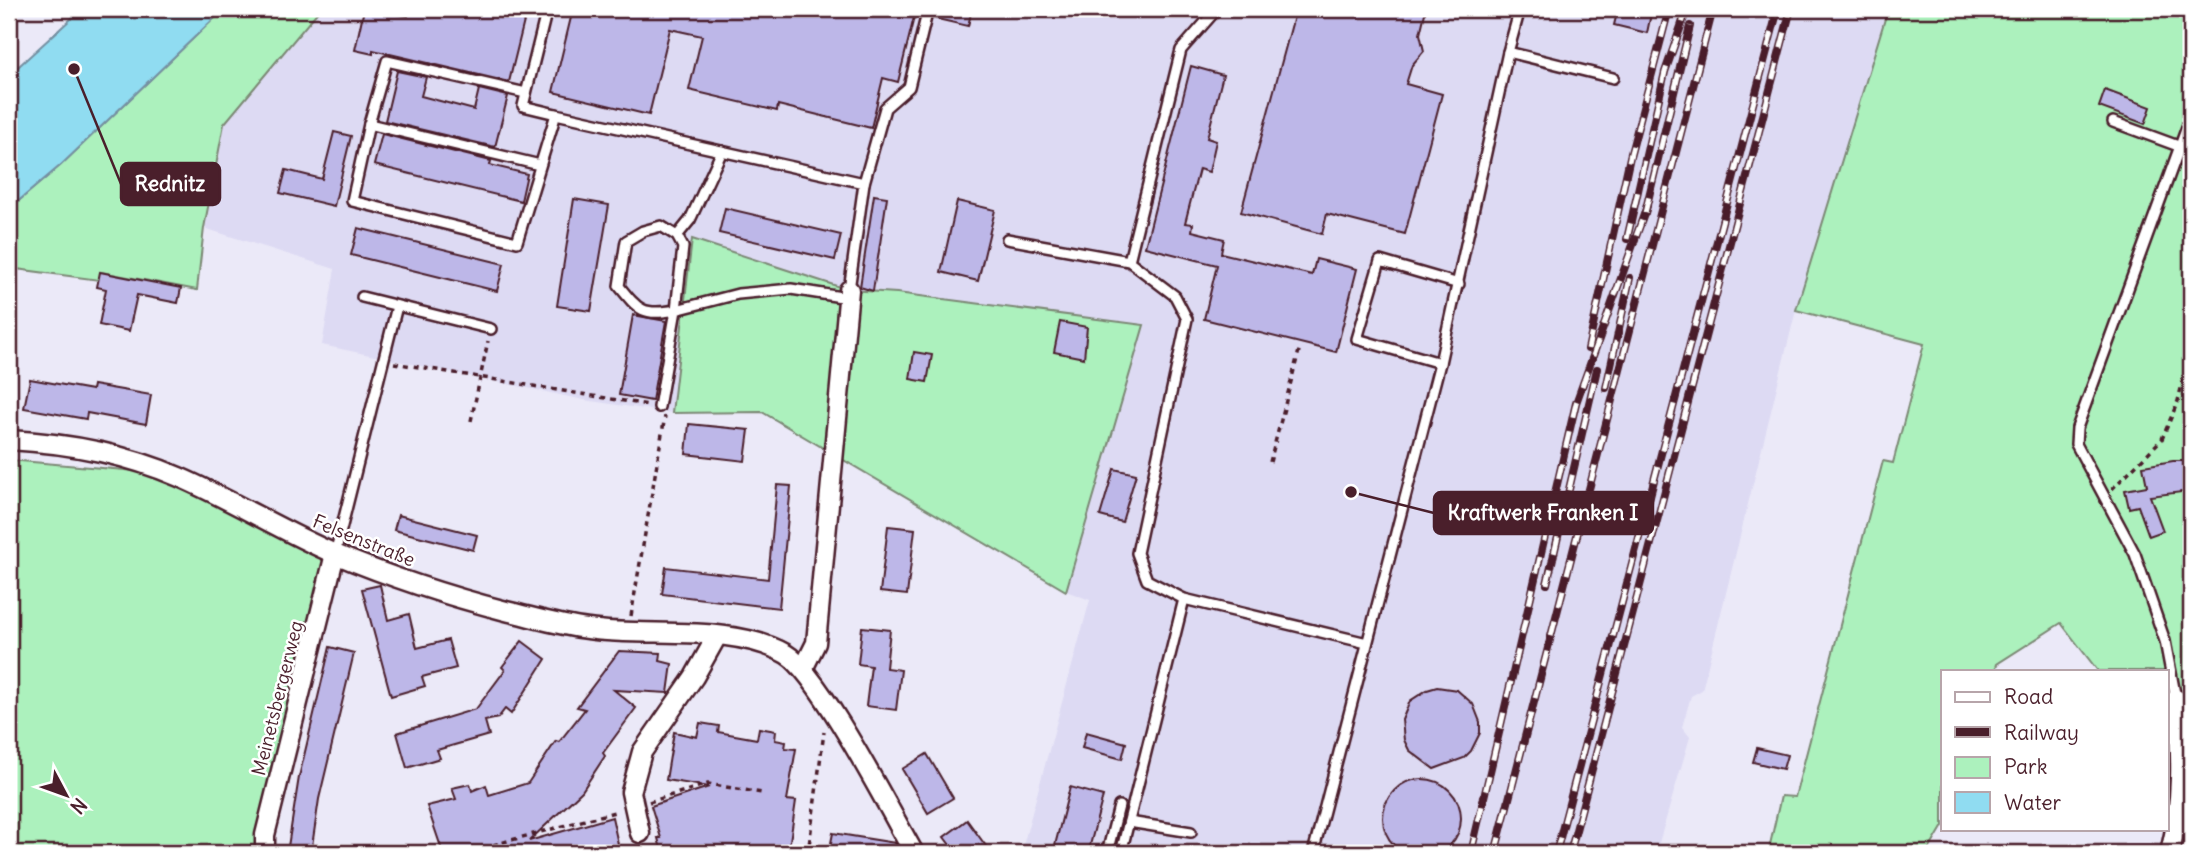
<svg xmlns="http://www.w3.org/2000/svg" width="2200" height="862" font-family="Delius,sans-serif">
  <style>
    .built { fill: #dddaf3 }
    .green { fill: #acf1bd; stroke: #7b8874; stroke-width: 2 }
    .water { fill: #90dcf1; stroke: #7490a2; stroke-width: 2 }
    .building { fill: #bdb7e8; stroke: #4a1f2b; stroke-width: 2 }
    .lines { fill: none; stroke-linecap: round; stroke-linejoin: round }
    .service-casing { stroke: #4a1f2b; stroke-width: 14 }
    .minor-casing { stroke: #4a1f2b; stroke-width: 23 }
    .path { stroke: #4a1f2b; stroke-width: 3.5; stroke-dasharray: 5 5; stroke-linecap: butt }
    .service { stroke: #fff; stroke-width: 9 }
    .minor { stroke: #fff; stroke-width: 18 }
    .rail-casing { stroke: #4a1f2b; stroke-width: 8 }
    .rail { stroke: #fff; stroke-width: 5; stroke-dasharray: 16; stroke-linecap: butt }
    .labels { text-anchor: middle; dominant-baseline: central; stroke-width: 5; stroke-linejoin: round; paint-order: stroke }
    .street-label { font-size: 19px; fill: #4a1f2b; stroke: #fff }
    .leader { fill: none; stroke: #4a1f2b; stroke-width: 2.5 }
    .callout-dot { fill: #4a1f2b; stroke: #fff; stroke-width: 2.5 }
    .callout { fill: #4a1f2b; stroke: #4a1f2b; stroke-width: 2.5 }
    .callout-label { font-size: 21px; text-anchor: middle; font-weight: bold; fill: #fff }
  </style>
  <rect width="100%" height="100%" fill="#ebe9f8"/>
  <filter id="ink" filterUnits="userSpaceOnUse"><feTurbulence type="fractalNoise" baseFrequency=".0143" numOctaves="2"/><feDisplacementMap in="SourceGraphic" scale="14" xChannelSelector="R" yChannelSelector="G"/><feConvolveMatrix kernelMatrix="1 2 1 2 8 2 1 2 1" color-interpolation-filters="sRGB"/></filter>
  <g filter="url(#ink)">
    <!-- built -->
    <path class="built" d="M320,9H1888L1796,310L1702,690L1691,696L1682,727L1690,737L1656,853H1021L1090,600L1066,591L1144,325L897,293L849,290L692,240L672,413L584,400L322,345L335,269L204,228L224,124Z"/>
    <!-- green -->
    <g class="green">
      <path d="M224,9H320L224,124L204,228L197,290L101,272L99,280L9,268V209L61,165Z"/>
      <path d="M1888,9H2191V749L2167,747V671H2098L2061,623L1997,664L1995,671H1943V826L1927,853H1808L1769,849L1781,796L1795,797L1883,461L1893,463L1924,344L1796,310Z"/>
      <path d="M692,239L849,290L897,293L1144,325L1066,591L762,412L672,413Z"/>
      <path d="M9,460L148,472L328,560L253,853H9Z"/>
    </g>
    <!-- water -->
    <path class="water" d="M82,9H224L61,165L9,209V75Z"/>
    <!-- building -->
    <g class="building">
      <path d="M364,9L408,16L410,9H527L509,82L373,50V54L355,50Z"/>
      <path d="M573,9H916L898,82L883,78L871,128L778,105L777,111L689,90L702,36L670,29L649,115L553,92Z"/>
      <path d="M935,9H972L968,26L933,18Z"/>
      <path d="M1296,9H1426L1420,34L1424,51L1412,65L1406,84L1442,94L1405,234L1327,214L1322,234L1241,212Z"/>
      <path d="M1618,9H1652L1647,33L1614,25Z"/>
      <path d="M1191,66L1223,75L1207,138L1216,141L1209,172L1199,169L1185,223L1193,224L1192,231L1224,239L1221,253L1312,275L1316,259L1357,269L1336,352L1204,319L1217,265L1145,247Z"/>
      <path d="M397,71L426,77L421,96L474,110L479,89L508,96L495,147L385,121Z"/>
      <path d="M2105,90L2151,107L2145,124L2099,107Z"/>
      <path d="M334,132L351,136L334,206L280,193L286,170L322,179Z"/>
      <path d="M382,134L491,161L490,165L527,174L521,201L374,165Z"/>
      <path d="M874,195L887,197L873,291L860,287Z"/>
      <path d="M574,199L609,205L591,311L557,306Z"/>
      <path d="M957,201L995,210L978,281L941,272Z"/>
      <path d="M725,208L841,235L835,260L719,233Z"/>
      <path d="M358,228L504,264L497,291L351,255Z"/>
      <path d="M100,272L181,288L178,303L137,295L129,331L99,325L106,289L97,287Z"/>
      <path d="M633,315L666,321L652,401L619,395Z"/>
      <path d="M1060,322L1087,327L1084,358L1054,352Z"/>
      <path d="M914,352L932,355L927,382L910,379Z"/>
      <path d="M30,379L92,390L93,385L151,395L146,424L87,413L86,419L24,408Z"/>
      <path d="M689,424L749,430L745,461L686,454Z"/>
      <path d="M2173,461H2186L2190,491L2150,496L2163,531L2149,536L2138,506L2129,508L2125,490L2147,486L2143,466Z"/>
      <path d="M1114,469L1136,474L1122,522L1100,516Z"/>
      <path d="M777,485L791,486L779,608L662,594L666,567L768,579Z"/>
      <path d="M398,515L477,535L473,550L394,530Z"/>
      <path d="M888,526L915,529L907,595L880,592Z"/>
      <path d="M380,585L388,620L409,614L417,648L448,640L456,668L422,677L425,686L391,696L362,589Z"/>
      <path d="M862,627L890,630L886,668L901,670L896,710L866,706L871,666L858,664Z"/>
      <path d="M522,641L546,659L511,714L505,709L498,718L485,721L489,735L437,750L440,758L407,768L397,733L476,709L505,670L502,667Z"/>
      <path d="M330,647L354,653L319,799L311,853H287L299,777Z"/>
      <path d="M619,651L661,653L660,661L672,664L668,693L614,690L636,708L603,753L605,756L582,791L529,841L612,817L620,853H443L427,806L456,799L452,788L470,784L472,791L486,785L489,795L528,783L556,741L559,742L585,709L577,707Z"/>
      <path d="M1437,687L1457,690L1473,704L1480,722V733L1471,751L1464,758L1434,769L1409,750L1404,740L1402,720L1410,701L1427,690Z"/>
      <path d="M700,723L719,726L718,732L757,739L759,728L776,731L775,740L786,742L785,748L796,749L787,800L796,801L789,848L782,847L781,853H662L658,838H661L651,806L709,787L666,780L674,732L697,737Z"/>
      <path d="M1086,732L1126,743L1122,759L1082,748Z"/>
      <path d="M1757,748L1787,755L1783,769L1753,762Z"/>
      <path d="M927,754L953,798L928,813L902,769Z"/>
      <circle cx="1422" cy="818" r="39"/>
      <path d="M1070,787L1103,796L1088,853H1053Z"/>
      <path d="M967,820L991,853H956L944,837Z"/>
      <path d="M833,833L895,843L901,853H829Z"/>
    </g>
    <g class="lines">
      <defs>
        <g id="service">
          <path d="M547,9L523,106L556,114"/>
          <path d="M1152,9H1169"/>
          <path d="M1508,52L1613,78"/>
          <path d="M2113,122L2181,147"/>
          <path d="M369,124L387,61L526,93"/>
          <path d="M540,165L369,124L352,201L517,242L556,114L864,183L849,290"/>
          <path d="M864,183L885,108L909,87L928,9"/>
          <path d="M661,226L677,236L683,247L676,310C643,316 639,311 619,286L626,241L643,231Z"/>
          <path d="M677,236L690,220L722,151"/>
          <path d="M1007,239L1129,261L1175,296L1187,319L1137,553L1147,580L1184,599L1367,643"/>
          <path d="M1129,261L1181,50L1217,9"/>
          <path d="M362,297L491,329"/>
          <path d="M1440,363L1357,339L1380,261L1459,284"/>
          <path d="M659,407L676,310L738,294L791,289L848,298"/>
          <path d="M335,554L397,306"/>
          <path d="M2176,699L2165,641L2135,554L2076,444L2077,428L2191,116"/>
          <path d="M1129,822L1191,832"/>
          <path d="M1107,853L1119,806"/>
          <path d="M1121,853L1184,599"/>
          <path d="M1313,853L1440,363L1508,52L1520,9"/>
        </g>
        <g id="minor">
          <path d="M9,440C66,443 126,454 179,477C232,500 282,531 335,554C390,577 448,596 506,611C532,617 561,626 588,629C649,638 731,623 786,654C819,673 891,813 914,853"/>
          <path d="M803,669L816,643L849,290"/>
          <path d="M640,833L631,792L642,752L694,677L717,636"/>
          <path d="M265,853V835L335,554"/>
          <path d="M2170,853C2183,801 2182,752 2176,699"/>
        </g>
      </defs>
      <!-- service casing -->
      <use href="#service" class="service-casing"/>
      <!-- minor casing -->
      <use href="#minor" class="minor-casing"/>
      <!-- path -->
      <g class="path">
        <path d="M394,363L648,405"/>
        <path d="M471,421L488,341"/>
        <path d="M1270,462L1300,347"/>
        <path d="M2112,489L2162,439L2178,401L2191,346"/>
        <path d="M631,616L665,416"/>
        <path d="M649,802L708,784L762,793"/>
        <path d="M493,845L618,811"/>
        <path d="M808,853L824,732"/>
      </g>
      <!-- service -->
      <use href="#service" class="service"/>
      <!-- minor -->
      <use href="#minor" class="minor"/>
      <defs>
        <g id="rail">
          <path d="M1645,213L1690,26"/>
          <path d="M1627,239L1665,72L1687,9"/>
          <path d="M1588,349L1630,157L1669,9"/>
          <path d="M1606,388L1630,278"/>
          <path d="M1547,584L1597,369"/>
          <path d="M1471,853L1576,403L1647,206"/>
          <path d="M1495,853L1713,9"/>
          <path d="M1556,853L1778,9"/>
          <path d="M1570,853L1791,9"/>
        </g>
      </defs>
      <!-- rail casing -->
      <use href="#rail" class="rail-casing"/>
      <!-- rail -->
      <use href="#rail" class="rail"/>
    </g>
  </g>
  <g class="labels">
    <!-- street labels -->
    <g class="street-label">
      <text transform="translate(364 540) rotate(22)">Felsenstraße</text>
      <text transform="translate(277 698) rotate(-76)">Meinetsbergerweg</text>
    </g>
  </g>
  <!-- callouts -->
  <path class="leader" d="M74 69L121 184M1351 492L1434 513"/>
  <g class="callout-dot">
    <circle cx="74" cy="69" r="7"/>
    <circle cx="1351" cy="492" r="7"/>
  </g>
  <g class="callout">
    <rect x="121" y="163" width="99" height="42" rx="7"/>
    <rect x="1434" y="492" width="219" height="42" rx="7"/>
  </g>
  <g class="callout-label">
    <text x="170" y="191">Rednitz</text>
    <text x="1543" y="520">Kraftwerk Franken I</text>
  </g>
  <!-- margin -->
  <rect width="2200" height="862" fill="none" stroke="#fff" stroke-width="35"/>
  <rect x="18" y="18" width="2165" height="827" fill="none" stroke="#4a1f2b" stroke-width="2.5" filter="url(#ink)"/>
  <!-- legend -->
  <rect x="1941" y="670" width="228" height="161" fill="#ffffff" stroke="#b7a5aa" stroke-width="2"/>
  <rect x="1955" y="692" width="35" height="10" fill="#ffffff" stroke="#b7a5aa" stroke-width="2"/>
  <text x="2004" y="704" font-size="21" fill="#4a1f2b">Road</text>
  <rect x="1955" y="727" width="35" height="10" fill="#4a1f2b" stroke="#b7a5aa" stroke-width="2"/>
  <text x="2004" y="740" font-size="21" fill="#4a1f2b">Railway</text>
  <rect x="1955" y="757" width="35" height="21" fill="#acf1bd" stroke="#b7a5aa" stroke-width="2"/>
  <text x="2004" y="774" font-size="21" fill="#4a1f2b">Park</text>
  <rect x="1955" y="792" width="35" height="21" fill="#90dcf1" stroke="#b7a5aa" stroke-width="2"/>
  <text x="2004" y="810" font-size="21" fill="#4a1f2b">Water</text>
  <!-- north arrow -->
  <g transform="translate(66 795) rotate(131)" stroke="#ffffff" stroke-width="5" paint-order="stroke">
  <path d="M0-5L12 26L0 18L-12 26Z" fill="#4a1f2b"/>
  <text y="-10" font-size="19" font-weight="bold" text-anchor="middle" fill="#4a1f2b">N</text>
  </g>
</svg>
